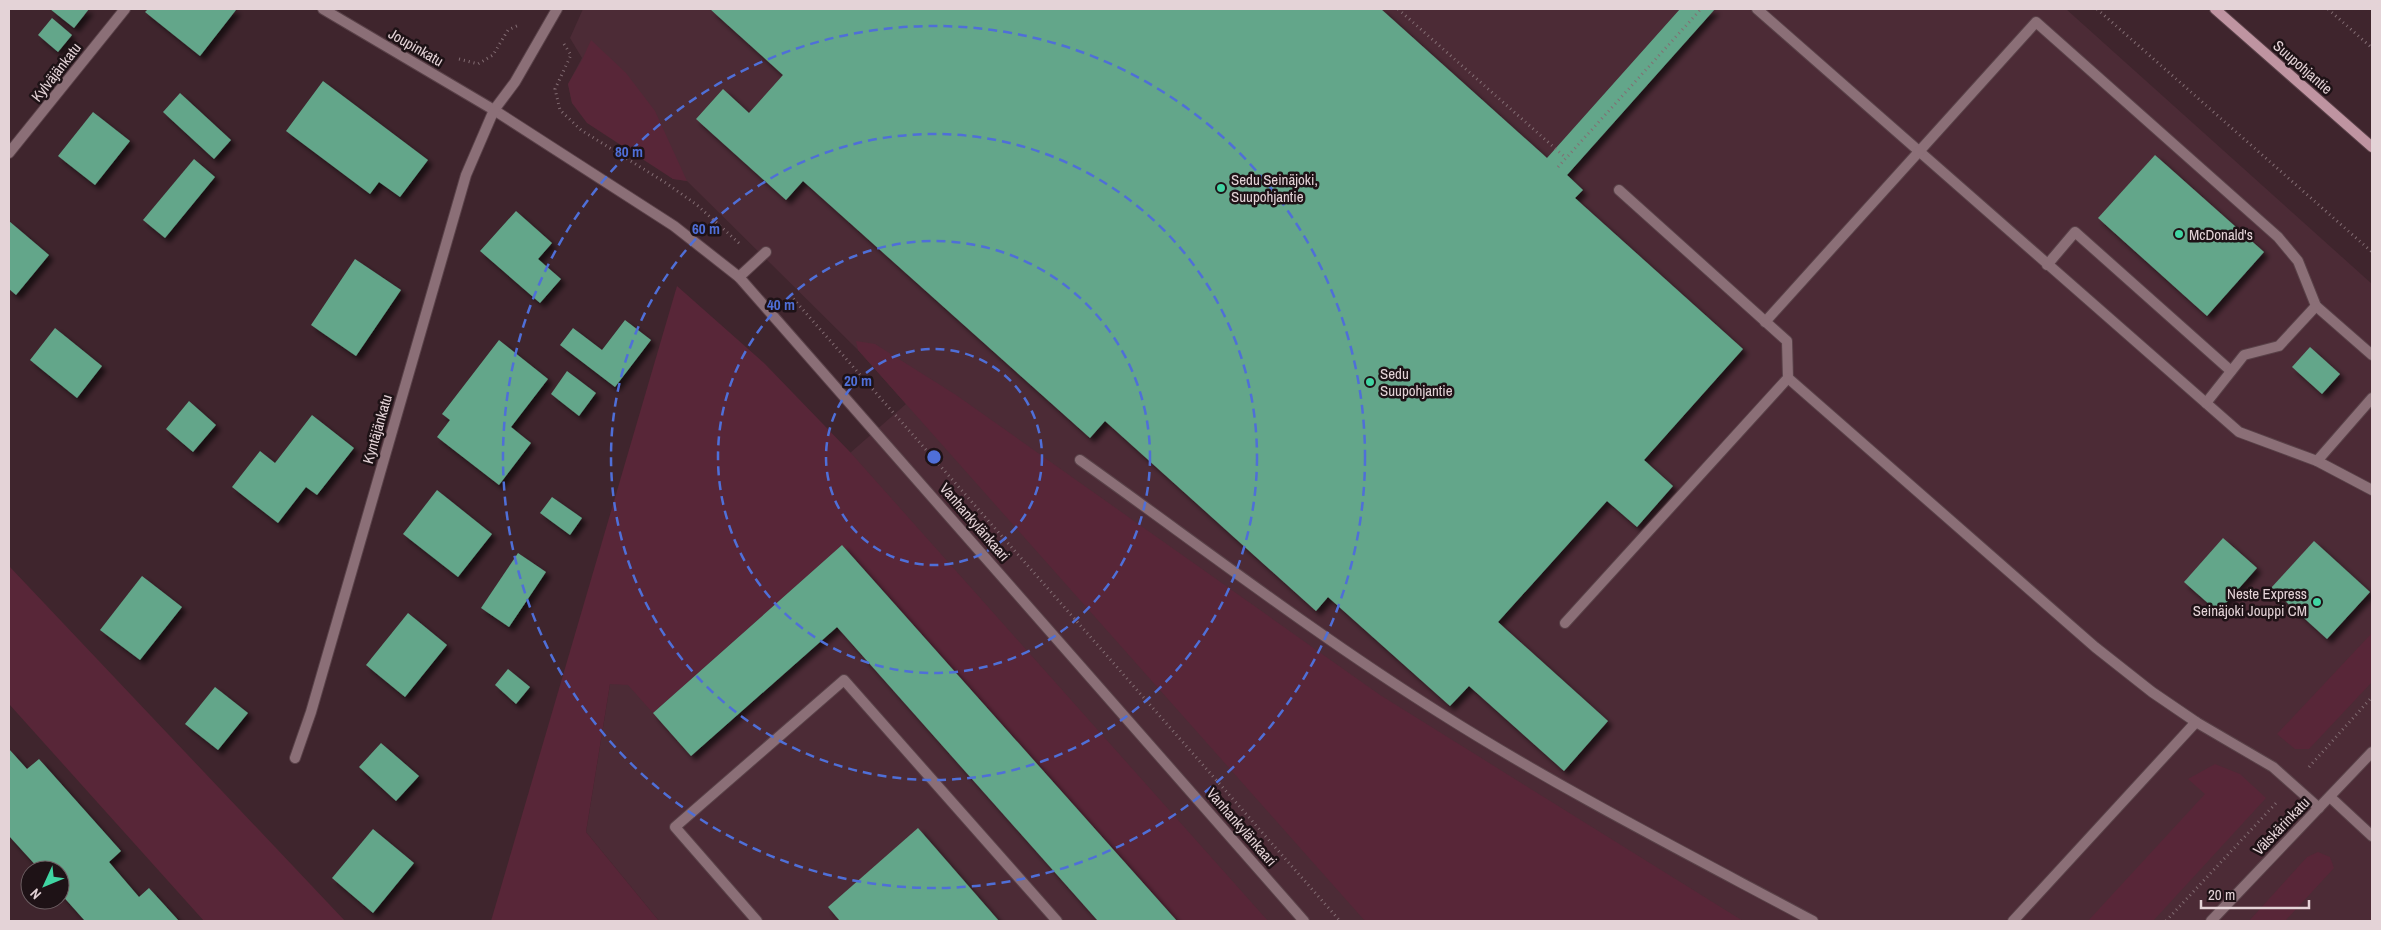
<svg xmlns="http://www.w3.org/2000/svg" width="2381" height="930" font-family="'Archivo Narrow',sans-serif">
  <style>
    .built { fill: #4c2b36 }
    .green { fill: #582638 }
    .building { fill: #63a68a; filter: url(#shadow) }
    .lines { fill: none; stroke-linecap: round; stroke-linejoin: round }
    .service-casing { stroke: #594148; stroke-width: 12 }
    .minor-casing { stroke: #594148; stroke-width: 12 }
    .secondary-casing { stroke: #594148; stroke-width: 12 }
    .path { stroke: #836d73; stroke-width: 3; stroke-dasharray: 1 4; stroke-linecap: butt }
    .service { stroke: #8b6f77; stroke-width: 10 }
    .minor { stroke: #8b6f77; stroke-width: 10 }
    .secondary { stroke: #bf94a1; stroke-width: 10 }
    .ring { fill: none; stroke: #4f6fd8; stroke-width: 2.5; stroke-dasharray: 9 6 }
    .poi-dot { fill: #40d4a2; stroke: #1e1216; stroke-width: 2 }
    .labels { text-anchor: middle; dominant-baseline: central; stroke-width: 5; stroke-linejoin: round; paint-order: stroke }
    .street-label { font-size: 15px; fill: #e4d3d7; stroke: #1e1216 }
    .poi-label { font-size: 15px; fill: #e4d3d7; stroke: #1e1216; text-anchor: start }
    .centre { fill: #4f6fd8; stroke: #1e1216; stroke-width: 2.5 }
    .ring-label { font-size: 15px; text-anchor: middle; font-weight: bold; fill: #4f6fd8; stroke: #1e1216; stroke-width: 5; stroke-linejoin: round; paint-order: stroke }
  </style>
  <defs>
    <filter id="shadow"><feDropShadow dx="4.5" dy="4.5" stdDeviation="2.5" flood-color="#0009"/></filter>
  </defs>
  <rect width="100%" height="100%" fill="#3f252d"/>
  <!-- built -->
  <path class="built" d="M583,9H2066L2372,284V921H659L586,832L610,684L850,453L906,404L858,350L687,181L673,179L572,103L568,84L582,58L570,38Z"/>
  <!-- green -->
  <g class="green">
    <path d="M591,40L626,73L655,111L687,181L673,179L587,123L572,103L568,84L582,60Z"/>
    <path d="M677,286L765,364L850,452L1268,921H1177L842,545L653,713L628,685L610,684L586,832L659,921H491Z"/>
    <path d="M856,341L875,344L956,395L1380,695L1743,921H1365L858,350Z"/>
    <path d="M9,566L345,921H204L9,704Z"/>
    <path d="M2372,633V682L2309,749H2295L2277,734Z"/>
    <path d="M2215,764L2240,774L2266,798L2153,921H2088L2205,794L2188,779Z"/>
    <path d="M2318,852L2330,857L2334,868L2285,921H2249L2307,857Z"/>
  </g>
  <!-- building -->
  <g class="building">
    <path d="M50,9H89L74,28Z"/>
    <path d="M148,9H234L236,10L200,56L145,12Z"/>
    <path d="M710,9H1381L1547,158L1680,9H1715L1567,175L1583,190L1575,198L1743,349L1644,460L1673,486L1637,527L1607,501L1498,622L1608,721L1564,771L1469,686L1450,706L1328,597L1316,611L1105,421L1090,438L803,181L786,200L696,119L723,89L749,113L783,75Z"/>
    <path d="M52,18L72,35L58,52L38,35Z"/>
    <path d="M323,81L428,160L400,197L379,182L370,194L286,131Z"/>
    <path d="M180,93L231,140L214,159L163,112Z"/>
    <path d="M93,112L130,141L95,185L58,156Z"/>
    <path d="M2155,155L2264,252L2207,316L2098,218Z"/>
    <path d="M194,159L215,177L165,238L143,220Z"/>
    <path d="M516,211L552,243L538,259L561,279L540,303L480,251Z"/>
    <path d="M9,221L49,255L16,295L9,289Z"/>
    <path d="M355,259L401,290L356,356L311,325Z"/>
    <path d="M625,320L651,340L615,387L560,345L573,328L602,350Z"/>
    <path d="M55,328L102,366L77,398L30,360Z"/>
    <path d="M499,340L548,379L511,427L531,443L499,485L437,437L450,420L442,414Z"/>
    <path d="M2310,347L2340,374L2322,394L2292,367Z"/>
    <path d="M567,371L596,393L579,416L551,394Z"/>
    <path d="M189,401L216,425L193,452L166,429Z"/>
    <path d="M312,415L354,448L317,495L306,487L278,523L232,487L260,451L275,463Z"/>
    <path d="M437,490L492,534L458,577L403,534Z"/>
    <path d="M552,497L582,518L570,535L540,513Z"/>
    <path d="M2223,538L2257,568L2218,612L2184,582Z"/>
    <path d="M2314,541L2370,592L2327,639L2271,588Z"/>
    <path d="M842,545L1177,921H1098L837,627L691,756L653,713Z"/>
    <path d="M518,553L546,572L509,627L481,608Z"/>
    <path d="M142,576L182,607L140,660L100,630Z"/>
    <path d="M408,613L447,645L405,697L366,665Z"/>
    <path d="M508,669L530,687L516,704L495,685Z"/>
    <path d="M215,687L248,713L218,750L185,724Z"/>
    <path d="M381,743L419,776L396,801L359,767Z"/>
    <path d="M9,749L27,769L39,759L121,851L109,862L139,897L149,888L179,921H85L60,893V870H40L9,836Z"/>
    <path d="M918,828L999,921H840L828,907Z"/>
    <path d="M373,829L414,863L373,913L332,878Z"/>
  </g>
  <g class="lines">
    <defs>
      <g id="service">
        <path d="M1757,9L2239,432L2317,461L2372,490"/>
        <path d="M1619,190L1787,341L1788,378L2095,647L2152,692L2196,722L2273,767L2319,808"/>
        <path d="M2047,265L2075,232L2231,371"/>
        <path d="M739,277L766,252"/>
        <path d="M1765,322L2036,22L2278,237L2298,261L2316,306L2372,355"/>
        <path d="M2206,403L2244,355L2279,346L2316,306"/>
        <path d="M1080,460C1199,545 1316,635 1440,713C1560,789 1688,854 1813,921"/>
        <path d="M2317,461L2372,398"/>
        <path d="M1565,623L1788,378"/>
        <path d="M2330,797L2372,836"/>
        <path d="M757,921L675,827L844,680L1057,921"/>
        <path d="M2013,921L2196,722"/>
      </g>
      <g id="minor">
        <path d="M323,9L494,110L674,226L739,277L1304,921"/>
        <path d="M9,153L125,9"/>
        <path d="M295,758L311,712L466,175L494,110L515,82L557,9"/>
        <path d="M2211,921L2372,752"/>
      </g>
      <path id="secondary" d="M2215,9L2372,147"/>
    </defs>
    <!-- service casing -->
    <use href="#service" class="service-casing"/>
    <!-- minor casing -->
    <use href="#minor" class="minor-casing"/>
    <!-- secondary casing -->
    <use href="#secondary" class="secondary-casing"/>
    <!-- path -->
    <g class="path">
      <path d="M1398,9L1566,158"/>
      <path d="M2097,9L2372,252"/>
      <path d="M2328,9L2372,48"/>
      <path d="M564,44L571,55L555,89L560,110L581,130L666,183L697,205L740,244"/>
      <path d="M459,59L478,64L493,55L508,30L519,25"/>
      <path d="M1558,167L1701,9"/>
      <path d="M790,295L1340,921"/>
      <path d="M2309,767L2372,697"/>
      <path d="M2166,921L2278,801"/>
    </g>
    <!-- service -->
    <use href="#service" class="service"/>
    <!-- minor -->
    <use href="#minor" class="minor"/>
    <!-- secondary -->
    <use href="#secondary" class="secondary"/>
  </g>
  <!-- distance rings -->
  <g class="ring">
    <circle cx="934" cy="457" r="108"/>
    <circle cx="934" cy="457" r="216"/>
    <circle cx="934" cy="457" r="323"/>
    <circle cx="934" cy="457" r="431"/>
  </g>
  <!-- markers -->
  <g class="poi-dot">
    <circle cx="1221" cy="188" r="5"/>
    <circle cx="2179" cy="234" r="5"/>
    <circle cx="1370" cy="382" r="5"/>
    <circle cx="2317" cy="602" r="5"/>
  </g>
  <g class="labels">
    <!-- street labels -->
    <g class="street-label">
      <text transform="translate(416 47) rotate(30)">Joupinkatu</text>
      <text transform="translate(2303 67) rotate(41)">Suupohjantie</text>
      <text transform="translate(56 72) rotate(-52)">Kylväjänkatu</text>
      <text transform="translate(377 429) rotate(-74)">Kyntäjänkatu</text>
      <text transform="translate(975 522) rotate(49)">Vanhankylänkaari</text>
      <text transform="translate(2281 826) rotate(-46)">Välskärinkatu</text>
      <text transform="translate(1242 827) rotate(49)">Vanhankylänkaari</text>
    </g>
    <!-- poi labels -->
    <g class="poi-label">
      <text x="1231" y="179">Sedu Seinäjoki,<tspan x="1231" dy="17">Suupohjantie</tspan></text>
      <text x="2189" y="234">McDonald's</text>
      <text x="1380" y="373">Sedu<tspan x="1380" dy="17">Suupohjantie</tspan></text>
      <text x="2307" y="593" text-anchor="end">Neste Express<tspan x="2307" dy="17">Seinäjoki Jouppi CM</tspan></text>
    </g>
  </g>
  <circle cx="934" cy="457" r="8" class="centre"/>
  <g class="ring-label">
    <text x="629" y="157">80 m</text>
    <text x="706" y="234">60 m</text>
    <text x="781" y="310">40 m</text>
    <text x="858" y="386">20 m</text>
  </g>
  <!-- border -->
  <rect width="2381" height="930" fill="none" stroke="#e4d3d7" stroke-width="20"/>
  <!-- north arrow -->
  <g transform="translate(45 885) rotate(226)"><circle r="24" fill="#1e1216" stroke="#6d5f63"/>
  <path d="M0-4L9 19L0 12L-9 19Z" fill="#40d4a2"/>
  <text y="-8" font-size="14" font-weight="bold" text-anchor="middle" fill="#e4d3d7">N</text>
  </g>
  <!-- scale -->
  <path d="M2201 900v8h108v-8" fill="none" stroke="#e4d3d7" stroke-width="2.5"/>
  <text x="2208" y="900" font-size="15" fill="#e4d3d7" stroke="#1e1216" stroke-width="4" paint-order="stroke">20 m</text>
</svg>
